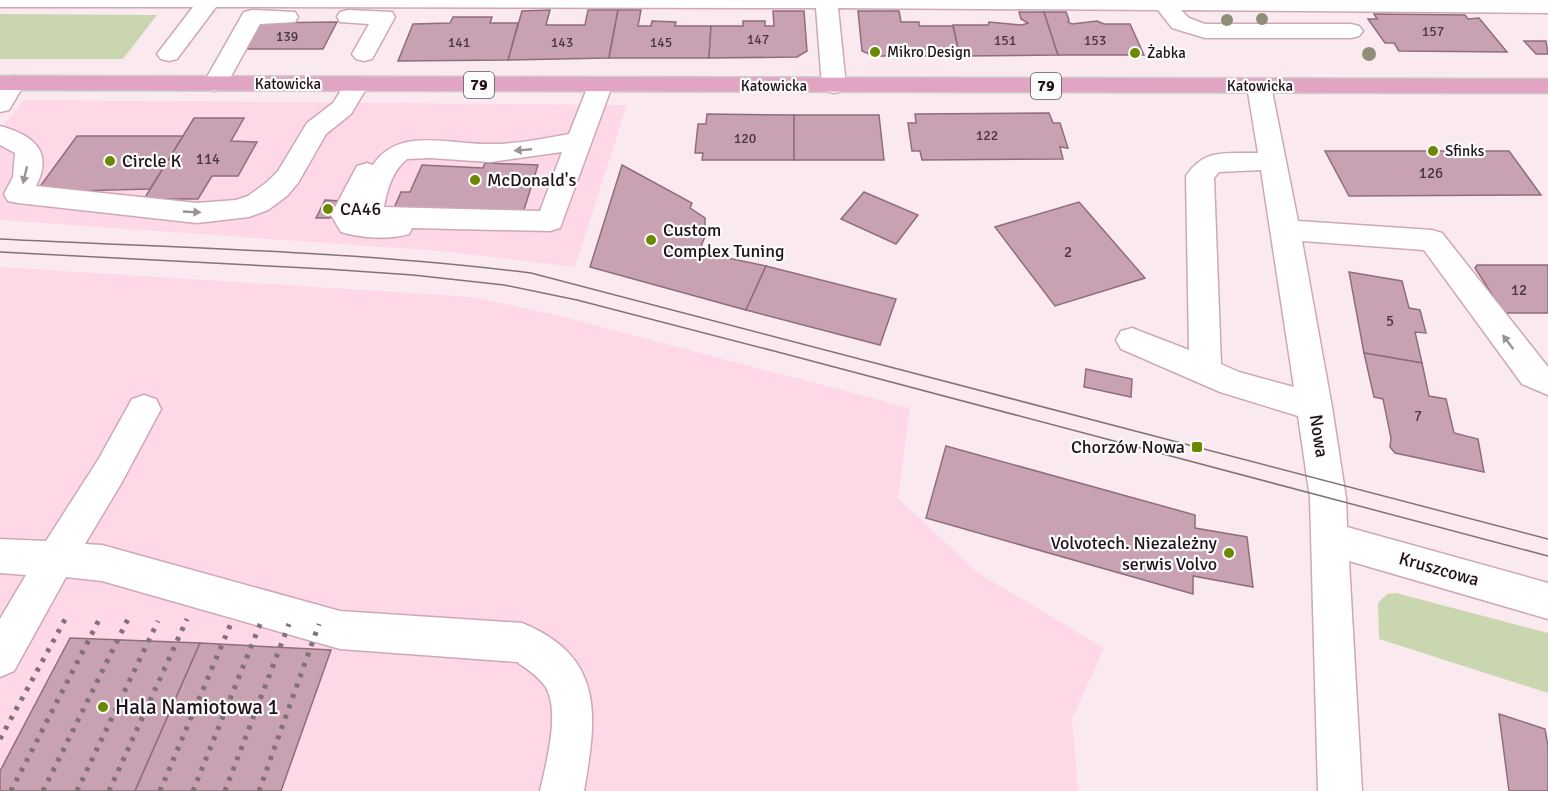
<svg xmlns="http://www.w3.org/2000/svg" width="1548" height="791" font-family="Signika,sans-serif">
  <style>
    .built { fill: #fed8e7 }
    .green { fill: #c9d6b0 }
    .building { fill: #c8a2b2; stroke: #906d7c; stroke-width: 1.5 }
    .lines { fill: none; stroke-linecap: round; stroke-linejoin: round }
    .minor-casing { stroke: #cea8b7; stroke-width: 3 }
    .major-casing { stroke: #cecbcc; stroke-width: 3 }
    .minor { fill: #fff; fill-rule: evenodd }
    .major { fill: #e1a4c2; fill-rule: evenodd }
    .tram { stroke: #817278; stroke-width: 1.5 }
    .rail { stroke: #817278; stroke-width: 5; stroke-dasharray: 4 7; stroke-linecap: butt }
    .tree { fill: #8f8f78 }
    .oneway { fill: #9b9497 }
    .poi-dot { fill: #6b8800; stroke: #fcfcfc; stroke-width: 2 }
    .labels { text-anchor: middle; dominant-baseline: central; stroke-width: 4.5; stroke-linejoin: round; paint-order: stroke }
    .far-number-label { font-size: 14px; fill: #4a363e }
    .far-poi-label { font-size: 15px; fill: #201218; stroke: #fcfcfc; text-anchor: start }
    .far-street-label { font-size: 15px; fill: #201218; stroke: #fcfcfc }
    .number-label { font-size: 15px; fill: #4a363e }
    .shield { fill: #fcfcfc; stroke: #62585c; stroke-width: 1.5 }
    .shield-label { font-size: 16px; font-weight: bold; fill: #201218 }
    .poi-label { font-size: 18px; fill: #201218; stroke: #fcfcfc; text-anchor: start }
    .street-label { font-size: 18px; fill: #201218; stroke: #fcfcfc }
    .near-poi-label { font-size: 21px; fill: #201218; stroke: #fcfcfc; text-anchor: start }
  </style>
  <rect width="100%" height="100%" fill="#faeaf0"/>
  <!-- built -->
  <g class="built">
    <path d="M24,100L277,102L627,105L575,267L440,251L0,220V130Z"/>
    <path d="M0,267L473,297L556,315L910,408L898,498L978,573L1104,648L1072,719L1078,791H0Z"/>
  </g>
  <!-- green -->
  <g class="green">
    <path d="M0,14L157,15L123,59H0Z"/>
    <path d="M1396,593L1548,633V693L1379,639L1378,603L1387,594Z"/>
  </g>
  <!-- building -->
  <g class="building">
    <path d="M550,10L546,25H585L588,10H618L609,58L508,60L522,11Z"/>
    <path d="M618,10H641L638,26H651L652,21L676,22L675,26H711L709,58H609Z"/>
    <path d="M773,11H804L807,51L797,57L709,58L711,26H743V21H765V26H774Z"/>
    <path d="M858,11H899L901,22H919V26H953L960,56H872L867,53L862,51Z"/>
    <path d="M1019,12H1044L1058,55L960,56L953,25H988L989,22L1022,25L1028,23L1021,19Z"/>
    <path d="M1044,12H1066L1069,20L1068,22L1072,24L1097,21L1104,24H1130L1144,55H1058Z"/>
    <path d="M1374,14L1465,15L1468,19L1479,18L1507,52L1399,51L1394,43H1385L1368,19H1377Z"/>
    <path d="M453,17H492L490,23H518L508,60L398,61L413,24L450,23Z"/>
    <path d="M337,22L323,49H241L257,23Z"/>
    <path d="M1524,41H1546L1548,54H1536Z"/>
    <path d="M1049,113L1053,123H1060L1068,148L1060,147L1063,159L922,160L920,151H912L908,123H916L915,114Z"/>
    <path d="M707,114L794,115V160H702L703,153H695L698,124H706Z"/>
    <path d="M794,115H879L884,160H794Z"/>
    <path d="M194,118H244L231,141L257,142L238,176H212L198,199H144Z"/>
    <path d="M77,136H183L150,189L36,192Z"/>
    <path d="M1325,151H1509L1541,195L1349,196Z"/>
    <path d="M485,163L538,165L523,213L394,208L401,192H410L422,165L483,168Z"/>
    <path d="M622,165L692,203L690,208L705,218V236L699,252L766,266L746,310L590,267Z"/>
    <path d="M864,192L918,215L896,244L841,219Z"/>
    <path d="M325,200L339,201L330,218H316Z"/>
    <path d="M1079,202L1145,278L1055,306L995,227Z"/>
    <path d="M1477,265H1548V313H1504L1475,268Z"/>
    <path d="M766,266L896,299L880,345L746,310Z"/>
    <path d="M1349,272L1402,281L1409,308L1420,310L1426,333L1415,332L1422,363L1364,353Z"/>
    <path d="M1364,353L1422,363L1429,396L1446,399L1454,433L1478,439L1484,472L1395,453L1390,447L1391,438L1383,399L1374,397Z"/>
    <path d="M1086,369L1132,379L1131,397L1084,387Z"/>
    <path d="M946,446L1195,515V528L1247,537L1253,587L1193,576V594L926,518Z"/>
    <path d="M70,638L200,643L135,791H0V771Z"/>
    <path d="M200,643L331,650L281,791H135Z"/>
    <path d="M1499,714L1545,729L1548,746V791H1509Z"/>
  </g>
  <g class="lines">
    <defs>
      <g id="minor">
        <path d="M0,0H1548V13L1181,10L1189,18L1205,24H1351L1359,26L1363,31L1359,36L1351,38H1205L1172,28L1158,10L838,8L846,86L843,91L834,93L825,91L822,86L816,8L216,7L177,59L169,61L161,59L157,54L193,7H0Z"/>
        <path d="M252,10L295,12L298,17L295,22L260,24L224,89L215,91L206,89L203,84L241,17L244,12Z"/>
        <path d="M348,10L392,12L395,17L372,59L364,61L356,59L352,54L369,24L340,22L337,17L340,12Z"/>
        <path d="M13,76L22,78L25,83L9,110L0,112V84L4,78Z"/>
        <path d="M357,77L366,79L369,84L351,114L326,134L298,183L287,196L268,210L249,217L197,223L18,203L8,201L4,194L13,177L15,153L0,145V126C33,135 54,151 36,186L197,203L236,200L248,196L267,182L278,171L307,123L333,103L348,79Z"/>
        <path d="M600,79L609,81L612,86L560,228L550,231L412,228L409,234C389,240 361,238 341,232L331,215L357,166L367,163L373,165C398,126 451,145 490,144C517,144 543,139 569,134L588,86L591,81ZM562,152L540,211L384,207C387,189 393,170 407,159L430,158L490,162Z"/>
        <path d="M1259,79L1268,81L1271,86L1298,221L1432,230L1442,233L1548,367V395L1522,384L1424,250L1302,241L1332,407L1346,498L1347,527L1548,583V619L1349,561L1362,791H1318L1310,498L1298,416L1220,392L1121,349L1116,340L1121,331L1132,328L1189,350L1186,176C1205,147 1228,154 1258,153L1247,86L1250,81ZM1261,170L1294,387L1239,372L1221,364L1214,178L1219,172Z"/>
        <path d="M144,395L156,399L161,409L122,482L85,544L102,545L340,611L522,623C605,657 597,715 584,791H540C546,764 561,710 545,686C538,676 527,669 517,662L340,649L102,581L66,577L14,671L0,677V619L26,575L0,573V539L46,541L98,460L132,399Z"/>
      </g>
      <path id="major" d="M0,76L1548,79V93L0,90Z"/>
    </defs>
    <!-- minor casing -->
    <use href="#minor" class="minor-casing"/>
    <!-- major casing -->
    <use href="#major" class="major-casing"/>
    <!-- minor -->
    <use href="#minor" class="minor"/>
    <!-- major -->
    <use href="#major" class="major"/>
    <!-- tram -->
    <g class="tram">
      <path d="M0,239C177,248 355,251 531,273L1548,539"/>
      <path d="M0,252L326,269L413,275L504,285L577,300L774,351L1548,556"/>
    </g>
    <!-- rail -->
    <g class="rail">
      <path d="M0,739L68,614"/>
      <path d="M11,791L101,616"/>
      <path d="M43,791L129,617"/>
      <path d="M77,791L158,621"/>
      <path d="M109,791L187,619"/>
      <path d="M160,791L232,621"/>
      <path d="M193,791L261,622"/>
      <path d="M225,791L289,624"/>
      <path d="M259,791L319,624"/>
    </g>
  </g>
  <!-- trees -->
  <g class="tree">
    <circle cx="1262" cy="19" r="6"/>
    <circle cx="1227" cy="20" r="6"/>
    <circle cx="1369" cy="54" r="7"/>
  </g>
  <!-- one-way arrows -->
  <defs><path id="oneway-solid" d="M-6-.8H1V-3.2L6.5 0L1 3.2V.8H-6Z" transform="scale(1.5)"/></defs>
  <g class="oneway">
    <use href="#oneway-solid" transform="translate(523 150) rotate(175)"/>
    <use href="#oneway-solid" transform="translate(25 175) rotate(103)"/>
    <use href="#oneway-solid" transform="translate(192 212) rotate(3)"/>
    <use href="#oneway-solid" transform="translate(1508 342) rotate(-127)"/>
  </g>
  <!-- markers -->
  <g class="poi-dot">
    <circle cx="875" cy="52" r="6"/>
    <circle cx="1135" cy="53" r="6"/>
    <circle cx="1433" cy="151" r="6"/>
    <circle cx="110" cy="161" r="6"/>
    <circle cx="475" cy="180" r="6"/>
    <circle cx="328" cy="209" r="6"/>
    <circle cx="651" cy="240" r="6"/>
    <rect x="1191" y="441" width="12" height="12" rx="3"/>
    <circle cx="1229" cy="553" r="6"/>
    <circle cx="103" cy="707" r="6"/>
  </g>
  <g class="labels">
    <!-- far-number labels -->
    <g class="far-number-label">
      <text x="1433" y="31">157</text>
      <text x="287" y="36">139</text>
      <text x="758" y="39">147</text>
      <text x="1005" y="40">151</text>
      <text x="1095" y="40">153</text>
      <text x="459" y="42">141</text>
      <text x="562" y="42">143</text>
      <text x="661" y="42">145</text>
      <text x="987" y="135">122</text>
      <text x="745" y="138">120</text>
    </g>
    <!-- far-poi labels -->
    <g class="far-poi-label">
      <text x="887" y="52">Mikro Design</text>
      <text x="1147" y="53">Żabka</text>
      <text x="1445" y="151">Sfinks</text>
    </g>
    <!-- far-street labels -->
    <g class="far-street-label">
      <text x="288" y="84">Katowicka</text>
      <text x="774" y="86">Katowicka</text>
      <text x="1260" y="86">Katowicka</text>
    </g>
    <!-- number labels -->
    <g class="number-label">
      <text x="208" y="159">114</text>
      <text x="1431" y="173">126</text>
      <text x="1068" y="252">2</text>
      <text x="1519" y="290">12</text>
      <text x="1390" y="321">5</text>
      <text x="1418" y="416">7</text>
    </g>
    <!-- shield labels -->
    <g class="shield">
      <rect x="464" y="72" width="30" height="26" rx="4.5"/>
      <rect x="1031" y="73" width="30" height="26" rx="4.5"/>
    </g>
    <g class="shield-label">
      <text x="479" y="85">79</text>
      <text x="1046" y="86">79</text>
    </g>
    <!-- poi labels -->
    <g class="poi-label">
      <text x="122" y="161">Circle K</text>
      <text x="487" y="180">McDonald's</text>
      <text x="340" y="209">CA46</text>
      <text x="663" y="230">Custom<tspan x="663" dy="21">Complex Tuning</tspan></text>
      <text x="1185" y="447" text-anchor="end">Chorzów Nowa</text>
      <text x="1217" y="543" text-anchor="end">Volvotech. Niezależny<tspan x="1217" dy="21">serwis Volvo</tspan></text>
    </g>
    <!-- street labels -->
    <g class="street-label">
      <text transform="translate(1319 436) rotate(81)">Nowa</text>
      <text transform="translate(1439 569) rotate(16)">Kruszcowa</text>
    </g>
    <!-- near-poi labels -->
    <g class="near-poi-label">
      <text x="115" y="707">Hala Namiotowa 1</text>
    </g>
  </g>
</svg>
